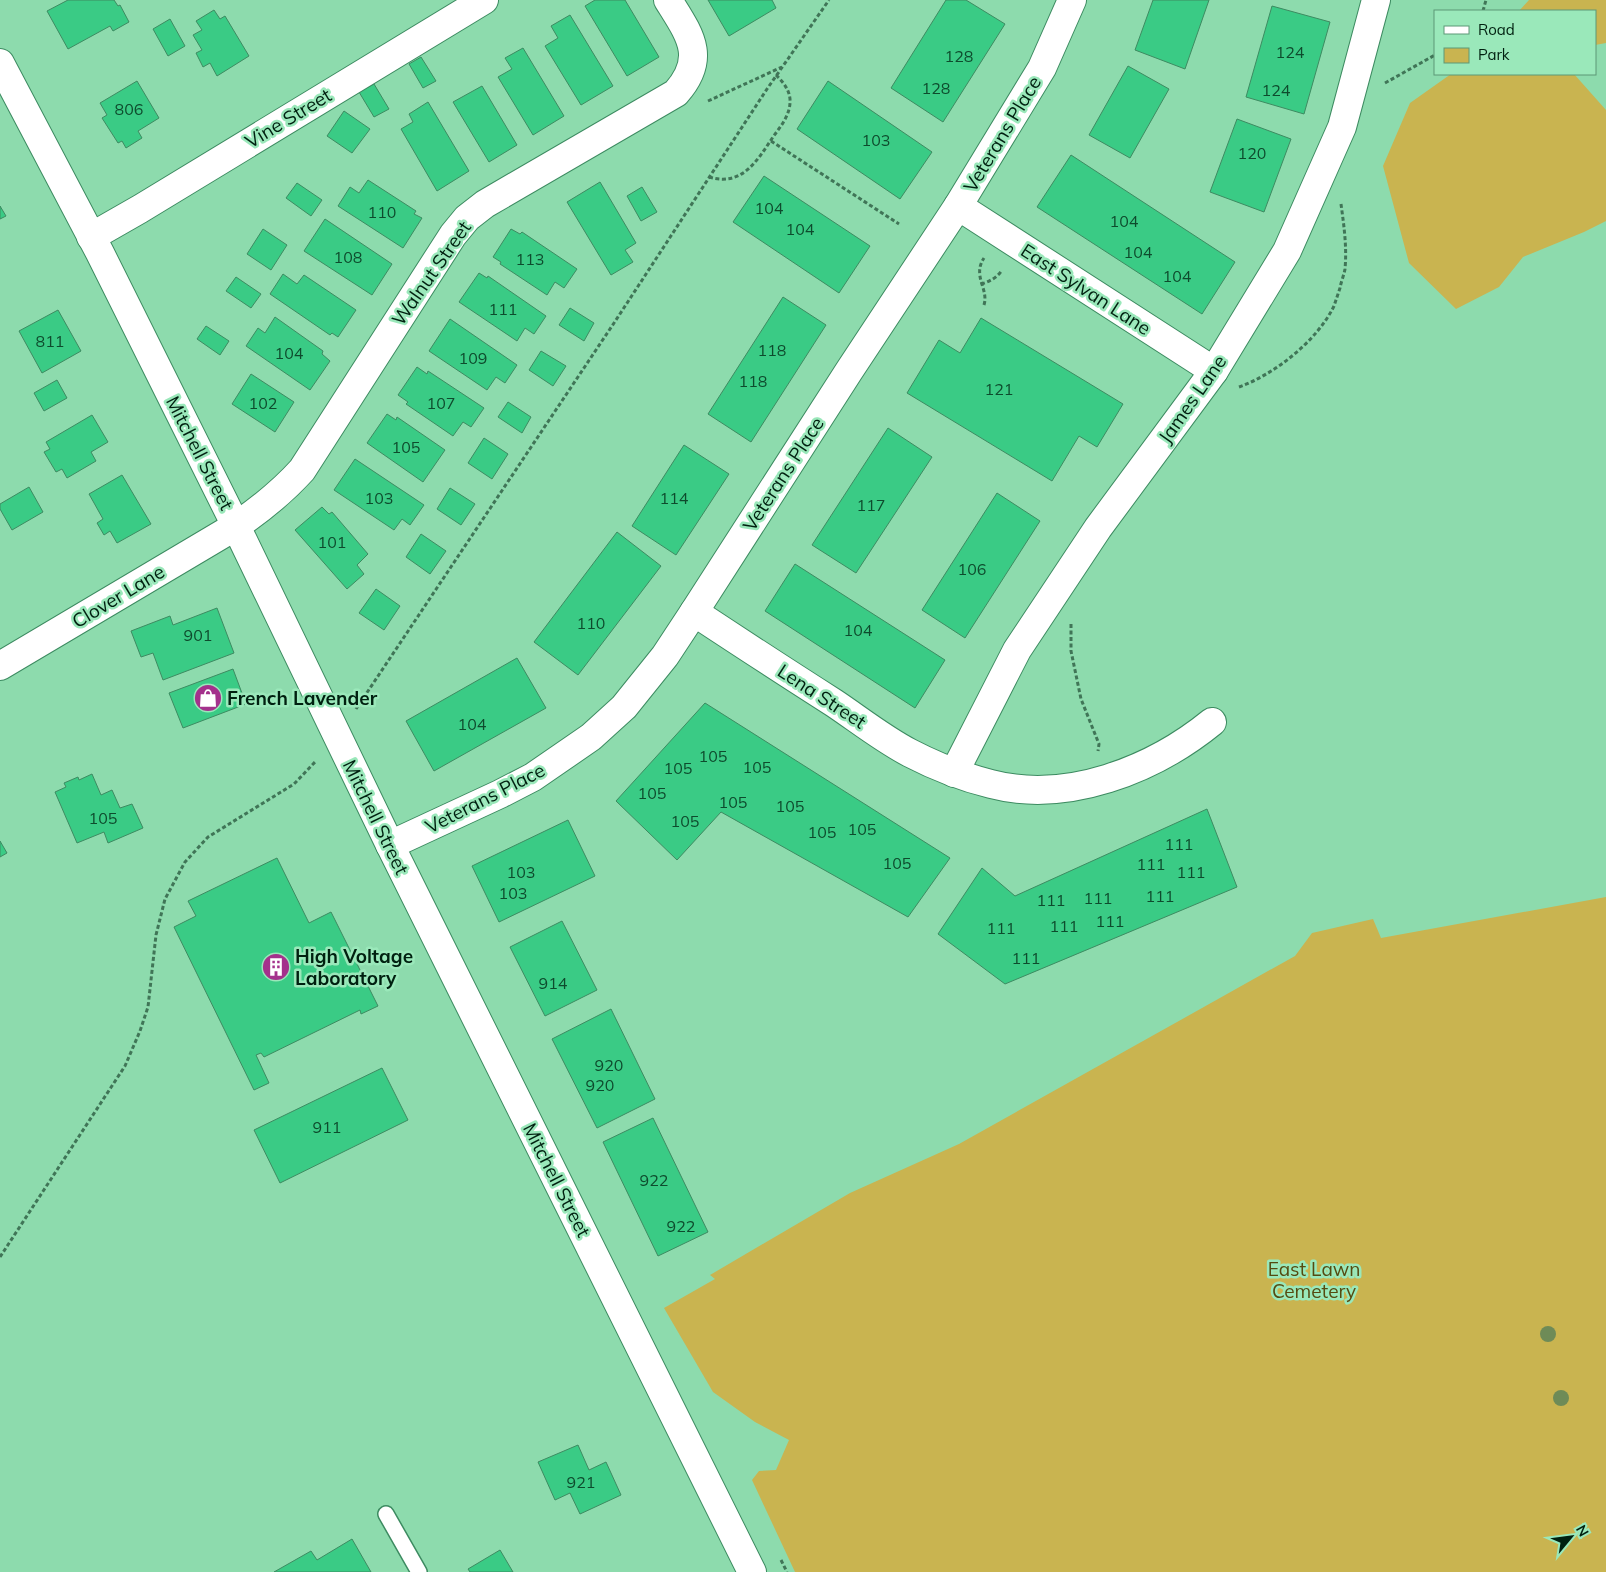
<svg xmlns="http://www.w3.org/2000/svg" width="1606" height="1572" font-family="Mulish,sans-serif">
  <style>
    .green { fill: #c9b450 }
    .building { fill: #3acb85; stroke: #3d8b61 }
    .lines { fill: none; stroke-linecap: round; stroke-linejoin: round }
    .service-casing { stroke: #3d8b61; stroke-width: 18 }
    .minor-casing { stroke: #3d8b61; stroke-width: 30 }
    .tertiary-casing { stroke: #3d8b61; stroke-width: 30 }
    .path { stroke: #407557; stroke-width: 3; stroke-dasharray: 4 2.5; stroke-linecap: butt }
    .service { stroke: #fff; stroke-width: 15 }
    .minor { stroke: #fff; stroke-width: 28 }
    .tertiary { stroke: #fff; stroke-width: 28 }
    .tree { fill: #6e8b57 }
    .labels { text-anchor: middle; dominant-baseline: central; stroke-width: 5; stroke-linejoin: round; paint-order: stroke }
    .number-label { font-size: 16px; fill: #0e4b2d }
    .street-label { font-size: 19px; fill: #002010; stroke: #9ae8ba }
    .poi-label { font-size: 19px; font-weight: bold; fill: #002010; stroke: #9ae8ba; text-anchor: start }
    .park-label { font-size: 19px; fill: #554a10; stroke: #9ae8ba }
  </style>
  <rect width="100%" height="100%" fill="#8ddbad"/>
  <!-- green -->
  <g class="green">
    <path d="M1529,0H1606V43L1595,45V11H1519Z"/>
    <path d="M1451,74H1574L1606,110V221L1584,232L1523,257L1499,287L1456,309L1409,263L1383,166L1410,103Z"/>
    <path d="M1606,897V1572H795L752,1480L759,1471L776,1470L789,1440L755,1422L713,1392L664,1308L715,1279L710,1275L850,1193L959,1144L1295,956L1312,933L1373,919L1381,938Z"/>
  </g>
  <!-- building -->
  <g class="building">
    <path d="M68,0H114L118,6L120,5L129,22L113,31L110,26L68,49L47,11Z"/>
    <path d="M595,0H625L659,57L627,76L585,6Z"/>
    <path d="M708,0H772L776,8L729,36Z"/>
    <path d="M946,0H966L1005,24L943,122L891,88Z"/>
    <path d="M1153,0H1209L1185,69L1135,50Z"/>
    <path d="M1272,6L1330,22L1304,114L1246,97Z"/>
    <path d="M214,10L220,19L225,16L249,56L217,76L210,63L203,67L196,53L202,50L193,35L202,30L196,21Z"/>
    <path d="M570,15L613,86L581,105L545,46L558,38L551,26Z"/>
    <path d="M170,19L185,46L168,56L153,29Z"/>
    <path d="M523,48L564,116L533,135L498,77L512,69L505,58Z"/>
    <path d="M421,57L436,81L423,88L409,64Z"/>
    <path d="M1128,66L1169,89L1130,158L1089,135Z"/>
    <path d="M137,81L159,118L138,131L142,138L126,148L122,141L118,143L102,118L107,115L100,103Z"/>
    <path d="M828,81L932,152L900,199L797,129Z"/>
    <path d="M374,84L389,109L374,117L359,92Z"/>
    <path d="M482,86L517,145L489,162L453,102Z"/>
    <path d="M428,102L469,171L437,191L401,129L413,122L409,114Z"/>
    <path d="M344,111L370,129L352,153L327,136Z"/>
    <path d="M1237,119L1291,139L1264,212L1210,192Z"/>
    <path d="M1071,155L1235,262L1202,314L1037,207Z"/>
    <path d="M764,176L870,246L839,293L733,222Z"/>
    <path d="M368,180L416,211L414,214L422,218L403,248L338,206L350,187L359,193Z"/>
    <path d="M600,182L636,243L625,250L633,262L611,275L567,202Z"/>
    <path d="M297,183L322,200L311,216L286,198Z"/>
    <path d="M642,187L657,212L641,221L627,196Z"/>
    <path d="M0,206L6,216L0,219Z"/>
    <path d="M325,219L392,264L372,295L304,251Z"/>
    <path d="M263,229L287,245L271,270L247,254Z"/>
    <path d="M511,229L520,234L522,232L577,269L564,288L555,282L547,295L500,264L501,262L493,257Z"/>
    <path d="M479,273L487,278L488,276L546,316L534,334L525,328L517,341L459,302Z"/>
    <path d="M283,274L297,284L304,275L356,310L338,337L332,333L330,335L270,294Z"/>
    <path d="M236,277L261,294L251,308L226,291Z"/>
    <path d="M783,297L826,325L751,442L708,414Z"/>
    <path d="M570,308L594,323L584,341L559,325Z"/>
    <path d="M58,310L81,351L42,373L19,331Z"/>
    <path d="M275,317L323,351L322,354L330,361L310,390L246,346L258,328L265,333Z"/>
    <path d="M981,318L1123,404L1097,447L1079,436L1052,481L907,393L939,340L960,353Z"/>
    <path d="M450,319L517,365L505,383L496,377L487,390L429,351Z"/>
    <path d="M206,326L229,341L220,355L197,339Z"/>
    <path d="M541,351L566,366L553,386L529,370Z"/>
    <path d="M417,367L427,374L428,371L484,408L471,427L463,422L453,436L406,404L408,402L398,395Z"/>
    <path d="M251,374L294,402L275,432L232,404Z"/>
    <path d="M57,380L67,398L44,411L34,393Z"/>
    <path d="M508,402L531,417L522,433L498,417Z"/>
    <path d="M387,414L396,420L397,417L445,450L423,482L367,443Z"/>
    <path d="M92,415L108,442L91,452L96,461L67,478L62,469L56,472L44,452L50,449L46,442Z"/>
    <path d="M888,428L932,457L856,573L812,545Z"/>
    <path d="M484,438L508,454L492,479L468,463Z"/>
    <path d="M684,445L729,474L676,555L632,526Z"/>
    <path d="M355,459L424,505L410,525L402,519L394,530L334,490Z"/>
    <path d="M122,475L151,524L117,543L110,531L104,535L97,523L103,519L89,494Z"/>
    <path d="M29,487L43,512L12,530L0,509V504Z"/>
    <path d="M450,488L475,504L461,525L437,509Z"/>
    <path d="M997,493L1040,521L965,638L922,610Z"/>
    <path d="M322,507L329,514L332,512L368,554L357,565L364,574L347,589L295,530Z"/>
    <path d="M617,532L661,566L578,675L534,642Z"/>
    <path d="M421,534L446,551L430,574L406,557Z"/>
    <path d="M795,564L945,660L915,708L765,611Z"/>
    <path d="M376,589L400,606L384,630L359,613Z"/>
    <path d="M217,608L234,653L163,680L153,653L141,657L131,631L170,616L173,625Z"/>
    <path d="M517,658L546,708L434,771L406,721Z"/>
    <path d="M233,669L246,704L183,728L169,693Z"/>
    <path d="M705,703L950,858L908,917L721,812L677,860L616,801Z"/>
    <path d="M92,774L101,795L112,790L120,808L132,804L143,828L108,843L104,832L77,843L55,792L66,787L64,783L78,777L79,780Z"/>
    <path d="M1207,809L1237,887L1005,984L938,934L982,868L1015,896Z"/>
    <path d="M568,820L595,876L499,922L472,866Z"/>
    <path d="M0,841L7,853L0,857Z"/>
    <path d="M277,858L309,923L331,912L378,1006L361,1014L360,1010L264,1057L261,1053L256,1055L269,1083L254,1090L174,927L196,916L188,901Z"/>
    <path d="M562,921L597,990L545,1016L510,947Z"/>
    <path d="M611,1009L655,1099L597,1128L552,1039Z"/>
    <path d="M382,1068L408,1120L280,1183L254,1130Z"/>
    <path d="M653,1118L708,1232L658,1256L603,1142Z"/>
    <path d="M578,1445L589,1470L606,1462L621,1495L580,1514L570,1493L555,1500L538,1462Z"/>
    <path d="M352,1539L371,1572H274L311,1551L317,1560Z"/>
    <path d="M500,1550L513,1572H470L468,1569Z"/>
  </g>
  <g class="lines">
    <defs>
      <path id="service" d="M386,1514L419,1572"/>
      <g id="minor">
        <path d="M958,206L1214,371"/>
        <path d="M91,237L140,209L484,0"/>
        <path d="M694,612C741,643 787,673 834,703C858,719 883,739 910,753C935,766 963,777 991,784C1067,804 1153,770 1212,722"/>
        <path d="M0,666L236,526C261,509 282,492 302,470L453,235L467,218L485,204L676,93C708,57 689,34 668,0"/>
        <path d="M954,773L1017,650L1098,528L1214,371L1287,251L1342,127L1376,0"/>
        <path d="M390,845L500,794L533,777L591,737L624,707L665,656L694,612L849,371L958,206L1042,68L1072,0"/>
      </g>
      <path id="tertiary" d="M0,63L100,253L236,526L390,845L752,1572"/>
    </defs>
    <!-- service casing -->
    <use href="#service" class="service-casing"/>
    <!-- minor casing -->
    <use href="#minor" class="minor-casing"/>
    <!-- tertiary casing -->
    <use href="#tertiary" class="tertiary-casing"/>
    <!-- path -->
    <g class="path">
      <path d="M1483,11L1486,0"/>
      <path d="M1385,83L1435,55"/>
      <path d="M708,101L782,67"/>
      <path d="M771,141L899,224"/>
      <path d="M709,177C742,187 757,161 773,137C781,126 791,114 790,99C789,89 783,82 776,75"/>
      <path d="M981,284C989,282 998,277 1002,270"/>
      <path d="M984,305C989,289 972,276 984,258"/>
      <path d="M1239,387C1275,374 1317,341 1334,306C1336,300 1338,294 1340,288C1341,282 1344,275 1345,269C1347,247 1344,226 1341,204"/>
      <path d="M1071,624V651L1081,699L1099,744L1098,751"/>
      <path d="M356,709L614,323L767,89L829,0"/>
      <path d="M0,1257L125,1066L140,1031L148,1007L156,935L165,899L185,862L208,837L294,784L316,761"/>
      <path d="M781,1560L787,1572"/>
    </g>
    <!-- service -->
    <use href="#service" class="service"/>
    <!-- minor -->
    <use href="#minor" class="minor"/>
    <!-- tertiary -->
    <use href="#tertiary" class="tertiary"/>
  </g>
  <!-- trees -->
  <g class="tree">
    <circle cx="1548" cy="1334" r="8"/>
    <circle cx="1561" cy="1398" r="8"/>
  </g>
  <!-- icons -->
  <defs>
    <symbol id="shop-disc" viewBox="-11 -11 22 22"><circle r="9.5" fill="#a4318c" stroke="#9ae8ba"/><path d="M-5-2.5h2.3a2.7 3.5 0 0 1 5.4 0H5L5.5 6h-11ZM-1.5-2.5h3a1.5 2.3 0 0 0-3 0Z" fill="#fff"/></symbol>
    <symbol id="building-disc" viewBox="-11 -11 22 22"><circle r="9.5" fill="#a4318c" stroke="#9ae8ba"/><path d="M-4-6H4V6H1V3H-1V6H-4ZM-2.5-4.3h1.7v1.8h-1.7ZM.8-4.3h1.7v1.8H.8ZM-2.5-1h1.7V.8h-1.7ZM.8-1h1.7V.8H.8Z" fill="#fff"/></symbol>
  </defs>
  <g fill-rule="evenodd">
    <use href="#shop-disc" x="192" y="682" width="32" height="32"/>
    <use href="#building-disc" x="260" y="951" width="32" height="32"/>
  </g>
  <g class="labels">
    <!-- number labels -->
    <g class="number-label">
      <text x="1290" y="52">124</text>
      <text x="959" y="56">128</text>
      <text x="936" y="88">128</text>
      <text x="1276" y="90">124</text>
      <text x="129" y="109">806</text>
      <text x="876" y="140">103</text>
      <text x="1252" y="153">120</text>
      <text x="769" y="208">104</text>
      <text x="382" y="212">110</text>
      <text x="1124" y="221">104</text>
      <text x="800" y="229">104</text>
      <text x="1138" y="252">104</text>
      <text x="348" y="257">108</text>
      <text x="530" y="259">113</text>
      <text x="1177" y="276">104</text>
      <text x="503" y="309">111</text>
      <text x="50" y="341">811</text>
      <text x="772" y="350">118</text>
      <text x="289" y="353">104</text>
      <text x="473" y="358">109</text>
      <text x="753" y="381">118</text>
      <text x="999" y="389">121</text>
      <text x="263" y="403">102</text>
      <text x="441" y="403">107</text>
      <text x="406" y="447">105</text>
      <text x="379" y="498">103</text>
      <text x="674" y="498">114</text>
      <text x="871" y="505">117</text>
      <text x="332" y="542">101</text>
      <text x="972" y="569">106</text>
      <text x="591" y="623">110</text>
      <text x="858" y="630">104</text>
      <text x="198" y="635">901</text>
      <text x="472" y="724">104</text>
      <text x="713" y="756">105</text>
      <text x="757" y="767">105</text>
      <text x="678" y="768">105</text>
      <text x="652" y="793">105</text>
      <text x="733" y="802">105</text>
      <text x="790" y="806">105</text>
      <text x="103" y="818">105</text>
      <text x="685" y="821">105</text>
      <text x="862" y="829">105</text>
      <text x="822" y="832">105</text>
      <text x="1179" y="844">111</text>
      <text x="897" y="863">105</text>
      <text x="1151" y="864">111</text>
      <text x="521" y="872">103</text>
      <text x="1191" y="872">111</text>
      <text x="513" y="893">103</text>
      <text x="1160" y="896">111</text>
      <text x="1098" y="898">111</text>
      <text x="1051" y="900">111</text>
      <text x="1110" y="921">111</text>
      <text x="1064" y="926">111</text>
      <text x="1001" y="928">111</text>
      <text x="1026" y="958">111</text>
      <text x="553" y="983">914</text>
      <text x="609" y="1065">920</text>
      <text x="600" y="1085">920</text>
      <text x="327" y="1127">911</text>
      <text x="654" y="1180">922</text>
      <text x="681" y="1226">922</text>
      <text x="581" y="1482">921</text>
    </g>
    <!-- street labels -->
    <g class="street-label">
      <text transform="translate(288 118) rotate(-31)">Vine Street</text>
      <text transform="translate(1002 134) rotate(-59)">Veterans Place</text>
      <text transform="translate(431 273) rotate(-55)">Walnut Street</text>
      <text transform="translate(1086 289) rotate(33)">East Sylvan Lane</text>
      <text transform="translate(1192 399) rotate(-55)">James Lane</text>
      <text transform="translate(200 453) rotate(63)">Mitchell Street</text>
      <text transform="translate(783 474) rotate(-57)">Veterans Place</text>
      <text transform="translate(118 596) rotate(-31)">Clover Lane</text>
      <text transform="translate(822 696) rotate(33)">Lena Street</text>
      <text transform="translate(485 798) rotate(-27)">Veterans Place</text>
      <text transform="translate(376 817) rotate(64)">Mitchell Street</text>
      <text transform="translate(557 1180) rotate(63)">Mitchell Street</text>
    </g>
    <!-- poi labels -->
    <g class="poi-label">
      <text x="227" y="698">French Lavender</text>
      <text x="295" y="956">High Voltage<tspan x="295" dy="22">Laboratory</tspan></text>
    </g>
    <!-- park labels -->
    <g class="park-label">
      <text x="1314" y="1269">East Lawn<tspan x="1314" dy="22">Cemetery</tspan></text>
    </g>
  </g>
  <!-- legend -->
  <rect x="1434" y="10" width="162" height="65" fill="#9ae8ba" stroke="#5c9876"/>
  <rect x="1444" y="26" width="25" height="8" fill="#ffffff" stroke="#5c9876"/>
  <text x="1478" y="35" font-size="15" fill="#002010">Road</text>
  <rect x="1444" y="48" width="25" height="15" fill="#c9b450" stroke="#5c9876"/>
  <text x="1478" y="60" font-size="15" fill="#002010">Park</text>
  <!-- north arrow -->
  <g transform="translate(1571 1537) rotate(61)" stroke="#9ae8ba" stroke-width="4" paint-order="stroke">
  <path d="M0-4L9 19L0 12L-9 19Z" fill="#002010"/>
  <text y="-8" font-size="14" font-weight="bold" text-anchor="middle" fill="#002010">N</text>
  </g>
</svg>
